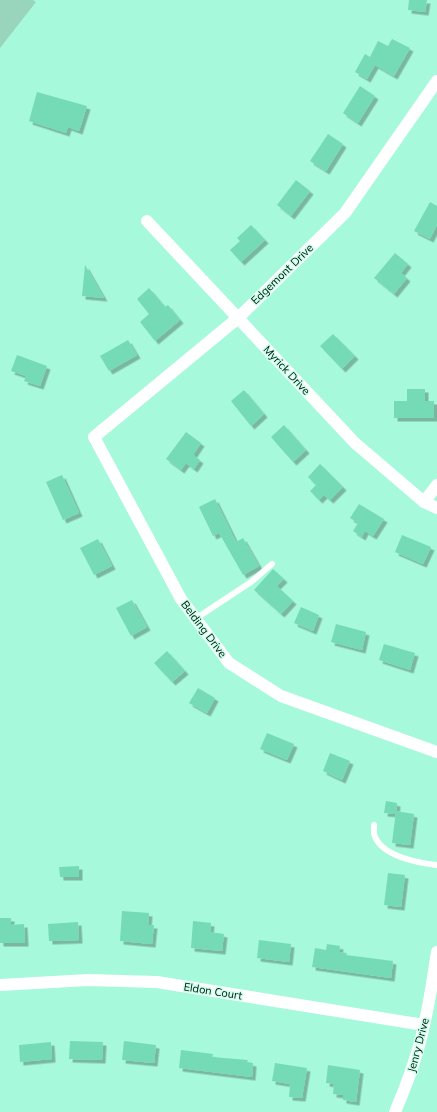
<svg xmlns="http://www.w3.org/2000/svg" width="437" height="1112" font-family="Mulish,sans-serif">
  <style>
    .green { fill: #99d5bd }
    .building { fill: #75dbb7; filter: url(#shadow) }
    .lines { fill: none; stroke-linecap: round; stroke-linejoin: round }
    .service { stroke: #fff; stroke-width: 6 }
    .minor { stroke: #fff; stroke-width: 12 }
    .labels { text-anchor: middle; dominant-baseline: central; stroke-width: 3; stroke-linejoin: round; paint-order: stroke }
    .street-label { font-size: 11px; fill: #001810; stroke: #cfffeb }
  </style>
  <defs>
    <filter id="shadow"><feDropShadow dx="3.5" dy="3.5" stdDeviation="0" flood-color="#0004"/></filter>
  </defs>
  <rect width="100%" height="100%" fill="#a6f9da"/>
  <!-- green -->
  <path class="green" d="M0,0H33L36,2L0,48Z"/>
  <!-- building -->
  <g class="building">
    <path d="M409,0H427L425,12L408,10Z"/>
    <path d="M392,39L410,48L394,76L375,65L367,79L355,72L365,54L370,57L378,41L388,46Z"/>
    <path d="M360,86L375,96L358,123L343,113Z"/>
    <path d="M37,92L87,106L79,131L68,127L66,133L29,121Z"/>
    <path d="M328,134L343,144L326,171L310,161Z"/>
    <path d="M296,180L310,191L291,216L277,205Z"/>
    <path d="M430,202L437,206V225L430,239L414,231Z"/>
    <path d="M251,225L265,240L241,262L230,250L240,241L237,238Z"/>
    <path d="M395,253L408,264L401,273L407,278L394,294L374,278Z"/>
    <path d="M85,265L104,298L82,296Z"/>
    <path d="M149,288L165,307L168,305L180,320L155,341L140,322L149,314L137,299Z"/>
    <path d="M333,334L355,356L342,369L320,346Z"/>
    <path d="M128,340L137,355L109,371L100,356Z"/>
    <path d="M17,355L47,366L40,386L24,381L26,376L11,371Z"/>
    <path d="M407,389H425V401H434V418H394V401H407Z"/>
    <path d="M244,390L264,414L251,426L231,401Z"/>
    <path d="M284,425L306,450L293,462L271,437Z"/>
    <path d="M186,432L201,443L193,455L200,460L194,469L186,463L181,470L166,459Z"/>
    <path d="M320,464L343,487L330,500L324,495L319,500L310,491L316,485L308,477Z"/>
    <path d="M62,475L79,513L63,520L46,482Z"/>
    <path d="M215,499L236,542L243,538L259,566L243,575L219,533L213,536L199,507Z"/>
    <path d="M359,504L384,519L373,536L365,531L362,537L353,531L358,523L350,518Z"/>
    <path d="M402,535L431,547L423,564L395,552Z"/>
    <path d="M98,539L112,566L94,575L80,548Z"/>
    <path d="M273,569L284,579L277,586L293,601L281,614L254,590Z"/>
    <path d="M132,600L147,627L131,636L116,608Z"/>
    <path d="M301,607L319,615L313,631L294,623Z"/>
    <path d="M336,624L366,632L362,650L331,642Z"/>
    <path d="M384,644L415,653L410,670L379,660Z"/>
    <path d="M167,651L185,671L172,682L154,663Z"/>
    <path d="M198,688L215,698L207,713L189,703Z"/>
    <path d="M267,733L294,744L287,760L260,749Z"/>
    <path d="M330,753L350,761L342,780L323,771Z"/>
    <path d="M386,801L397,803L396,814L384,813Z"/>
    <path d="M396,811L414,814L410,845L392,843Z"/>
    <path d="M79,866V877H60L59,867Z"/>
    <path d="M388,873L405,875L401,907L384,905Z"/>
    <path d="M122,911L149,913L148,925H154L152,944L120,941Z"/>
    <path d="M0,918H11V925L24,924L25,943H0Z"/>
    <path d="M193,921L211,923L210,932L224,934L222,951L191,948Z"/>
    <path d="M78,922L79,940L49,941L48,924Z"/>
    <path d="M259,940L291,944L289,962L257,958Z"/>
    <path d="M327,944L340,946L339,952L347,953L346,955L393,961L391,978L312,967L315,948L326,950Z"/>
    <path d="M70,1041L103,1042L102,1060L69,1059Z"/>
    <path d="M124,1041L156,1045L154,1063L122,1060Z"/>
    <path d="M51,1042L52,1059L20,1062L19,1045Z"/>
    <path d="M181,1050L213,1054L212,1057L248,1060L247,1062L253,1063L252,1077L179,1068Z"/>
    <path d="M275,1063L307,1068L302,1098L289,1097L290,1084L272,1081Z"/>
    <path d="M328,1065L360,1070L356,1102L343,1100V1095L333,1094L334,1084L326,1083Z"/>
  </g>
  <g class="lines">
    <!-- service -->
    <g class="service">
      <path d="M195,619L251,582L272,564"/>
      <path d="M374,825C374,828 374,831 374,834C380,856 418,863 437,865"/>
    </g>
    <!-- minor -->
    <g class="minor">
      <path d="M437,81L345,213L238,318L94,437L181,599L229,663L281,696L437,752"/>
      <path d="M147,221L355,443L424,502L437,508"/>
      <path d="M424,502L437,485"/>
      <path d="M0,985L88,980L157,982L424,1025"/>
      <path d="M395,1112C407,1084 418,1055 424,1025C430,1001 433,976 437,952"/>
    </g>
  </g>
  <g class="labels">
    <!-- street labels -->
    <g class="street-label">
      <text transform="translate(282 274) rotate(-44)">Edgemont Drive</text>
      <text transform="translate(287 370) rotate(47)">Myrick Drive</text>
      <text transform="translate(204 629) rotate(53)">Belding Drive</text>
      <text transform="translate(213 991) rotate(9)">Eldon Court</text>
      <text transform="translate(418 1045) rotate(-75)">Jenry Drive</text>
    </g>
  </g>
</svg>
